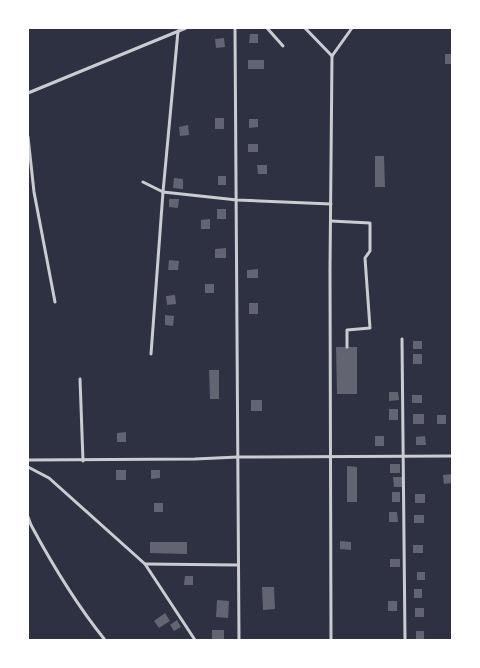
<svg xmlns="http://www.w3.org/2000/svg" width="480" height="668" font-family="Lato,sans-serif">
  <style>
    .building { fill: #626471 }
    .lines { fill: none; stroke-linecap: round; stroke-linejoin: round }
    .minor { stroke: #caccd0; stroke-width: 3 }
  </style>
  <rect width="100%" height="100%" fill="#2d3142"/>
  <!-- building -->
  <g class="building">
    <path d="M250,34H258V43H249Z"/>
    <path d="M224,38L225,47L216,48L215,39Z"/>
    <rect x="445" y="54" width="7" height="10"/>
    <rect x="248" y="60" width="16" height="9"/>
    <rect x="215" y="118" width="9" height="11"/>
    <path d="M249,119H258V127L249,128Z"/>
    <path d="M188,125L189,135L180,136L179,127Z"/>
    <rect x="248" y="144" width="10" height="8"/>
    <path d="M375,156H384L385,187H375Z"/>
    <path d="M257,165H267V174H258Z"/>
    <rect x="218" y="176" width="8" height="9"/>
    <path d="M174,178L183,179V189L173,188Z"/>
    <path d="M169,199H179L178,208L169,207Z"/>
    <rect x="217" y="209" width="9" height="10"/>
    <path d="M210,219V229H201V220Z"/>
    <path d="M226,248V258H215V249Z"/>
    <path d="M169,260L179,261L178,270H168Z"/>
    <path d="M258,269V278H247V270Z"/>
    <rect x="205" y="284" width="9" height="9"/>
    <path d="M175,295L176,304L167,305L166,296Z"/>
    <rect x="249" y="303" width="9" height="11"/>
    <path d="M165,315L174,316L173,326L165,325Z"/>
    <rect x="413" y="341" width="9" height="8"/>
    <path d="M336,347H357V394H337Z"/>
    <rect x="413" y="354" width="9" height="10"/>
    <path d="M209,370H219V399H210Z"/>
    <path d="M389,392H398L399,400L389,401Z"/>
    <rect x="412" y="395" width="10" height="8"/>
    <rect x="251" y="400" width="11" height="11"/>
    <rect x="389" y="409" width="9" height="11"/>
    <rect x="413" y="414" width="11" height="10"/>
    <rect x="437" y="415" width="9" height="9"/>
    <path d="M126,432V442H117V433Z"/>
    <rect x="375" y="436" width="9" height="10"/>
    <path d="M425,436L426,445H416V437Z"/>
    <rect x="390" y="464" width="10" height="9"/>
    <path d="M347,466L357,467V502H347Z"/>
    <rect x="116" y="470" width="10" height="10"/>
    <path d="M151,470H160V478L151,479Z"/>
    <path d="M452,474V483L444,484L443,475Z"/>
    <path d="M393,477H403V487H394Z"/>
    <rect x="392" y="492" width="8" height="10"/>
    <rect x="415" y="494" width="10" height="9"/>
    <rect x="154" y="503" width="9" height="9"/>
    <path d="M389,512H397L398,522H389Z"/>
    <rect x="414" y="515" width="10" height="8"/>
    <path d="M340,541L351,542V550L340,549Z"/>
    <path d="M150,542H187V554L150,553Z"/>
    <rect x="413" y="545" width="10" height="8"/>
    <rect x="390" y="559" width="10" height="8"/>
    <rect x="417" y="572" width="8" height="8"/>
    <path d="M185,576H193V585H184Z"/>
    <path d="M262,587H274L275,609L263,610Z"/>
    <rect x="414" y="589" width="8" height="9"/>
    <path d="M217,600L229,601L228,618L216,617Z"/>
    <rect x="388" y="601" width="9" height="10"/>
    <rect x="415" y="608" width="9" height="9"/>
    <path d="M165,613L170,621L159,628L154,621Z"/>
    <path d="M177,620L181,627L174,631L170,625Z"/>
    <rect x="212" y="630" width="12" height="10"/>
    <rect x="416" y="631" width="8" height="9"/>
  </g>
  <g class="lines">
    <!-- minor -->
    <g class="minor">
      <path d="M235,28L239,640"/>
      <path d="M267,28L283,46"/>
      <path d="M305,28L332,56"/>
      <path d="M28,93L186,28"/>
      <path d="M28,137L34,192L55,302"/>
      <path d="M143,182L163,192L237,200L331,204"/>
      <path d="M331,221L370,223V251L365,258L370,328L347,330V347"/>
      <path d="M402,339L405,640"/>
      <path d="M151,354L163,192L178,31"/>
      <path d="M80,379L83,461"/>
      <path d="M28,460L195,459L238,457L452,456"/>
      <path d="M28,467L49,478L145,564L195,640"/>
      <path d="M28,517L31,525C53,566 76,604 105,640"/>
      <path d="M145,564L238,565"/>
      <path d="M331,640L330,270L332,56L352,28"/>
    </g>
  </g>
  <!-- border -->
  <rect width="480" height="668" fill="none" stroke="#ffffff" stroke-width="58"/>
</svg>
